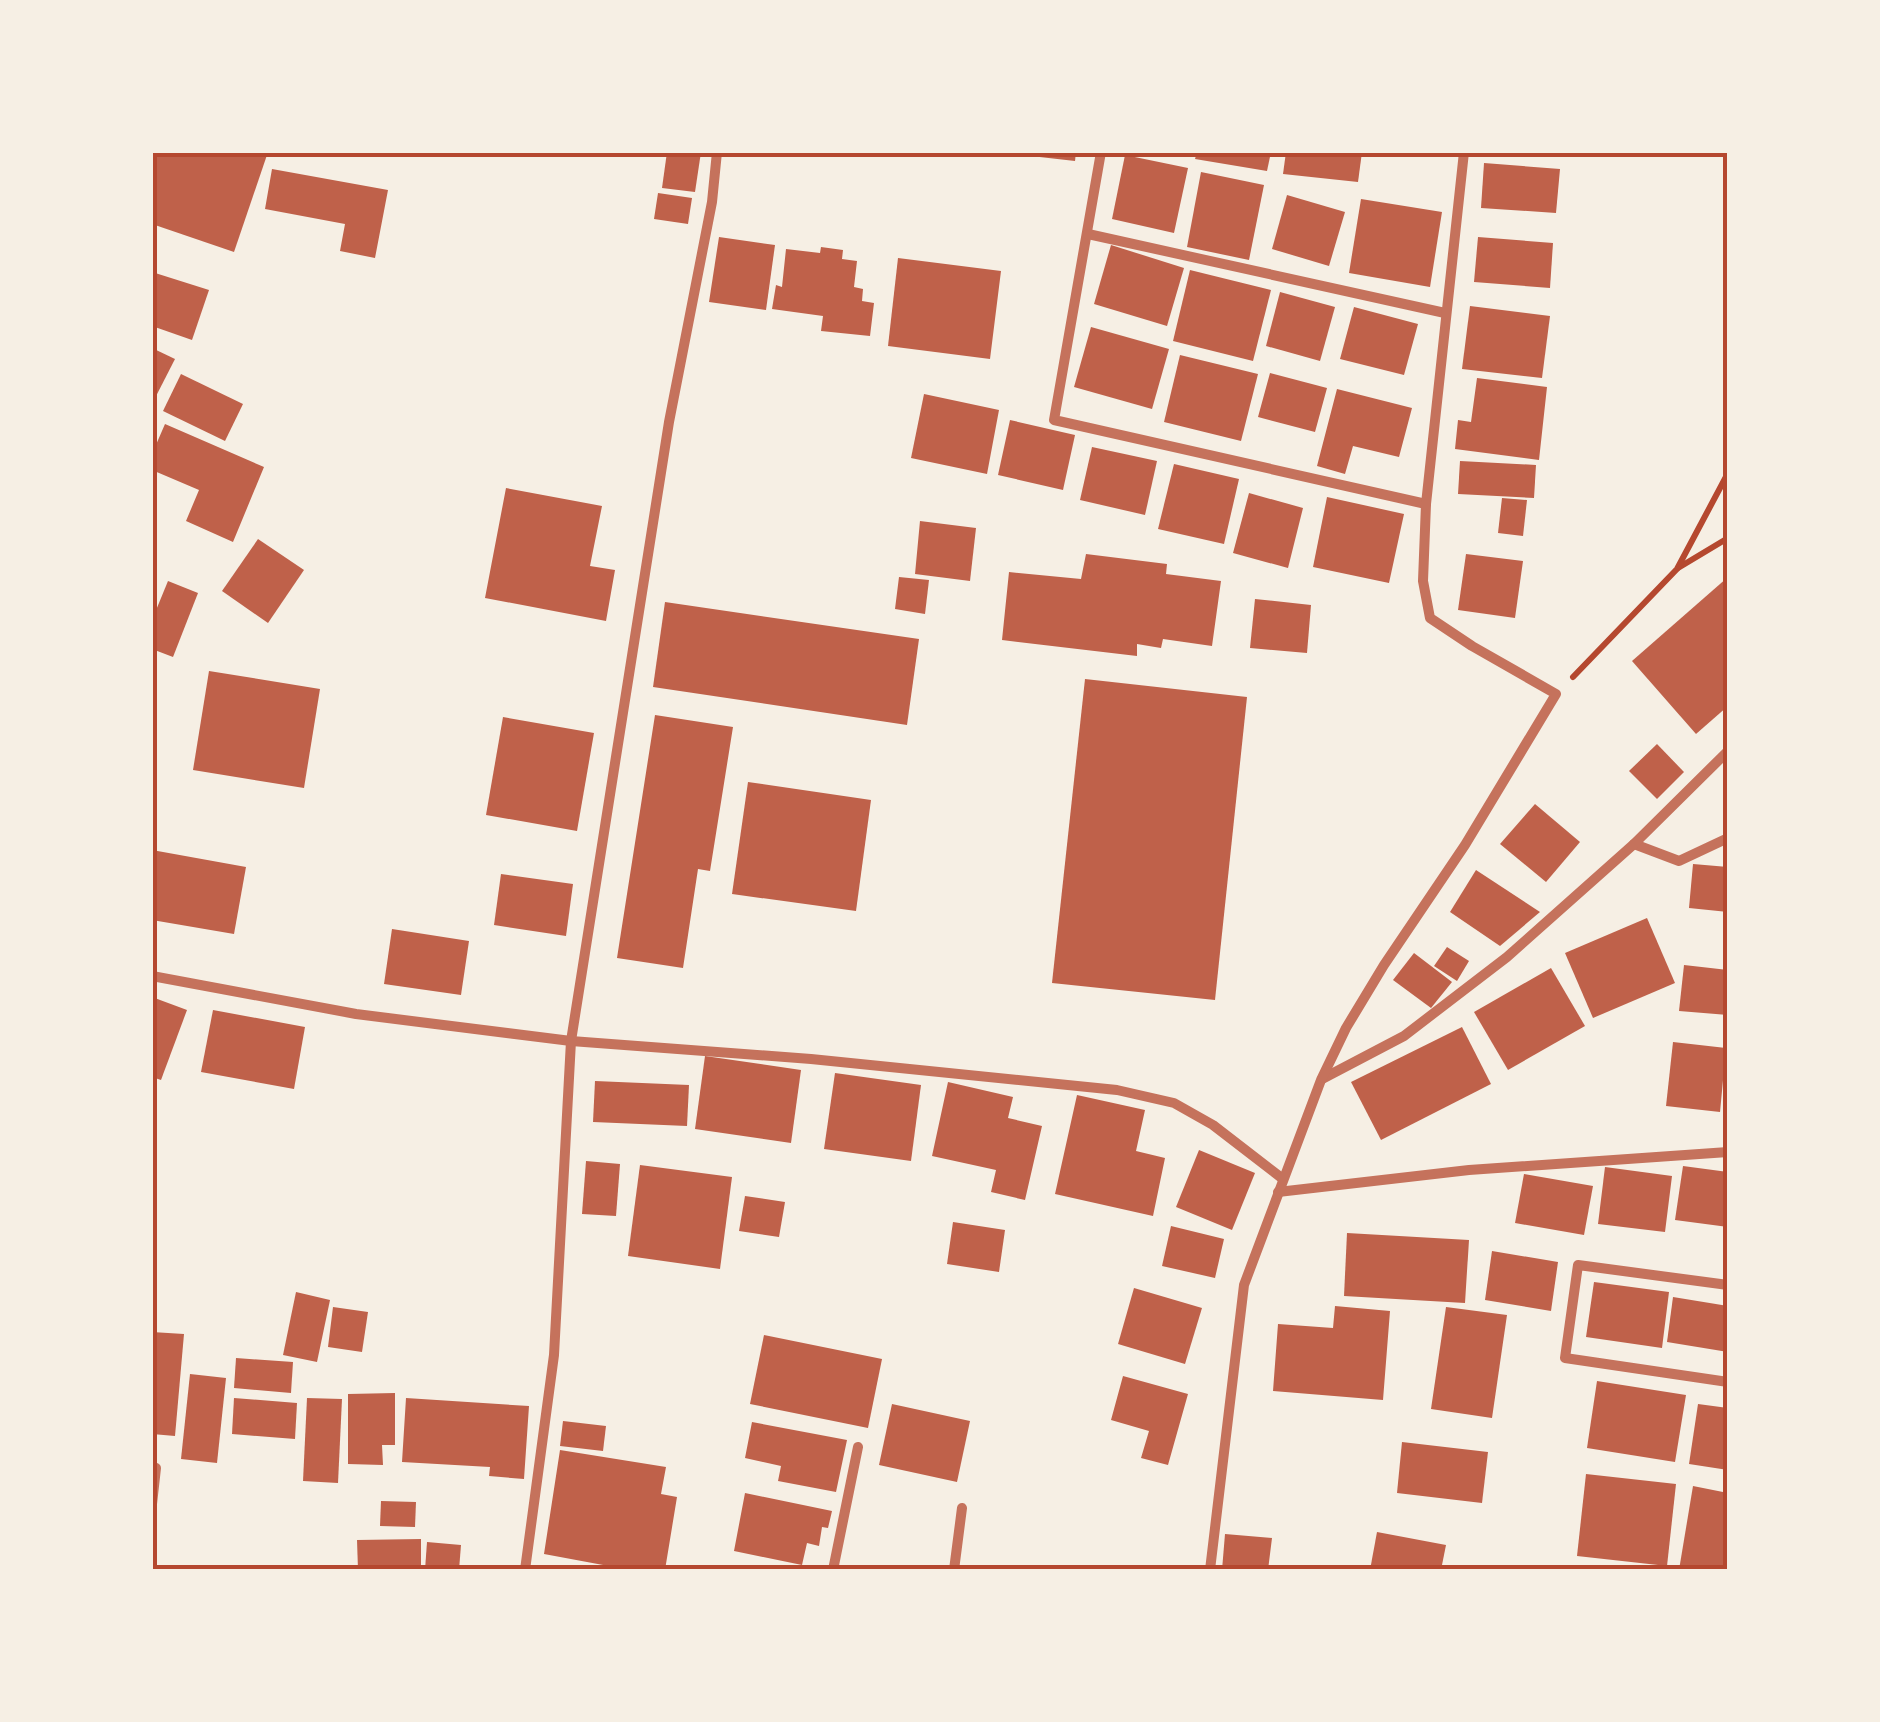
<svg xmlns="http://www.w3.org/2000/svg" width="1880" height="1722" font-family="Raleway,sans-serif">
  <style>
    .building { fill: #bf614a }
    .lines { fill: none; stroke-linecap: round; stroke-linejoin: round }
    .path { stroke: #b5482f; stroke-width: 6 }
    .minor { stroke: #c5725c; stroke-width: 10 }
    .neatline { fill: none; stroke: #b5482f; stroke-width: 4 }
  </style>
  <rect width="100%" height="100%" fill="#f6efe4"/>
  <!-- building -->
  <g class="building">
    <path d="M152,152H268L234,252L152,224Z"/>
    <path d="M667,152H701L695,192L662,188Z"/>
    <path d="M1023,152H1076L1075,161L1022,155Z"/>
    <path d="M1197,152H1271L1267,171L1195,159Z"/>
    <path d="M1286,152H1362L1358,182L1283,174Z"/>
    <path d="M1125,155L1188,168L1174,233L1112,219Z"/>
    <path d="M1484,163L1560,169L1556,213L1481,208Z"/>
    <path d="M272,169L388,190L375,258L340,251L345,224L265,209Z"/>
    <path d="M1201,172L1264,185L1249,260L1187,247Z"/>
    <path d="M658,193L692,198L688,224L654,219Z"/>
    <path d="M1287,195L1345,212L1329,266L1272,249Z"/>
    <path d="M1361,199L1442,212L1430,287L1349,273Z"/>
    <path d="M719,237L775,245L766,310L709,302Z"/>
    <path d="M1478,237L1553,243L1550,288L1474,282Z"/>
    <path d="M1111,245L1184,268L1167,326L1094,304Z"/>
    <path d="M821,247L843,250L842,259L857,261L854,287L863,289L862,301L874,303L870,336L821,331L823,316L772,309L776,285L782,287L786,249L820,253Z"/>
    <path d="M898,258L1001,271L990,359L888,346Z"/>
    <path d="M1190,270L1271,290L1253,361L1173,341Z"/>
    <path d="M152,272L209,290L192,340L152,326Z"/>
    <path d="M1280,292L1335,307L1320,361L1266,346Z"/>
    <path d="M1470,306L1550,316L1542,378L1462,369Z"/>
    <path d="M1354,307L1418,324L1404,375L1340,359Z"/>
    <path d="M1091,327L1169,349L1152,409L1074,387Z"/>
    <path d="M152,348L175,359L152,404Z"/>
    <path d="M1180,355L1258,374L1241,441L1164,422Z"/>
    <path d="M1270,373L1327,388L1315,432L1258,417Z"/>
    <path d="M181,374L243,404L225,441L163,411Z"/>
    <path d="M1477,378L1547,387L1539,460L1455,449L1458,420L1471,422Z"/>
    <path d="M1337,389L1412,408L1399,457L1353,446L1345,474L1317,466Z"/>
    <path d="M924,394L999,410L987,474L911,458Z"/>
    <path d="M1010,420L1075,435L1063,490L998,475Z"/>
    <path d="M165,424L264,467L233,542L186,521L199,490L152,470V454Z"/>
    <path d="M1092,447L1157,461L1145,515L1080,500Z"/>
    <path d="M1460,461L1536,465L1534,498L1458,494Z"/>
    <path d="M1174,464L1239,479L1224,544L1158,529Z"/>
    <path d="M506,488L602,506L590,566L615,570L606,621L485,598Z"/>
    <path d="M1249,493L1303,508L1288,568L1233,553Z"/>
    <path d="M1327,497L1404,514L1389,583L1313,567Z"/>
    <path d="M1502,498L1527,500L1523,536L1498,533Z"/>
    <path d="M920,521L976,528L970,581L915,574Z"/>
    <path d="M258,539L304,570L268,623L222,591Z"/>
    <path d="M1086,554L1167,564L1166,574L1221,581L1212,646L1163,639L1161,648L1137,644V656L1002,640L1009,572L1081,579Z"/>
    <path d="M1466,554L1523,561L1515,618L1458,610Z"/>
    <path d="M899,577L929,580L925,614L895,609Z"/>
    <path d="M1728,577V706L1696,734L1632,661Z"/>
    <path d="M168,581L198,593L173,657L152,649V620Z"/>
    <path d="M1255,599L1311,605L1307,653L1250,648Z"/>
    <path d="M665,602L919,639L907,725L653,687Z"/>
    <path d="M209,671L320,689L304,788L193,770Z"/>
    <path d="M1085,679L1247,697L1215,1000L1052,983Z"/>
    <path d="M655,715L733,727L710,871L698,869L683,968L617,958Z"/>
    <path d="M503,717L594,733L577,831L486,815Z"/>
    <path d="M1657,744L1684,772L1657,799L1629,771Z"/>
    <path d="M748,782L871,800L856,911L732,894Z"/>
    <path d="M1535,804L1580,842L1546,882L1500,844Z"/>
    <path d="M152,850L246,867L234,934L152,920Z"/>
    <path d="M1693,864L1728,867V912L1689,908Z"/>
    <path d="M1476,870L1540,912L1500,946L1450,912Z"/>
    <path d="M501,874L573,884L566,936L494,925Z"/>
    <path d="M1647,918L1675,983L1593,1018L1565,953Z"/>
    <path d="M392,929L469,941L461,995L384,984Z"/>
    <path d="M1447,947L1469,961L1457,981L1434,966Z"/>
    <path d="M1414,953L1452,982L1431,1008L1393,980Z"/>
    <path d="M1684,965L1728,970V1015L1679,1011Z"/>
    <path d="M1551,968L1585,1026L1508,1070L1474,1012Z"/>
    <path d="M152,997L187,1010L161,1080L152,1077Z"/>
    <path d="M213,1010L305,1027L294,1089L201,1072Z"/>
    <path d="M1462,1027L1491,1084L1381,1140L1351,1082Z"/>
    <path d="M1673,1042L1726,1048L1720,1112L1666,1106Z"/>
    <path d="M705,1056L801,1070L791,1143L695,1129Z"/>
    <path d="M835,1073L921,1085L911,1161L824,1149Z"/>
    <path d="M595,1081L689,1085L687,1126L593,1122Z"/>
    <path d="M948,1082L1013,1097L1008,1118L1042,1126L1025,1200L991,1192L996,1170L932,1156Z"/>
    <path d="M1077,1095L1145,1110L1136,1151L1165,1158L1153,1216L1055,1194Z"/>
    <path d="M1199,1150L1255,1173L1232,1230L1176,1207Z"/>
    <path d="M586,1161L620,1164L616,1216L582,1214Z"/>
    <path d="M640,1165L732,1177L720,1269L628,1256Z"/>
    <path d="M1683,1166L1728,1172V1227L1675,1220Z"/>
    <path d="M1605,1167L1672,1176L1665,1232L1598,1224Z"/>
    <path d="M1524,1174L1593,1186L1584,1235L1515,1223Z"/>
    <path d="M745,1196L785,1202L779,1237L739,1231Z"/>
    <path d="M953,1222L1005,1230L999,1272L947,1264Z"/>
    <path d="M1171,1226L1224,1239L1215,1278L1162,1266Z"/>
    <path d="M1347,1233L1469,1240L1465,1303L1344,1296Z"/>
    <path d="M1492,1251L1558,1262L1551,1311L1485,1300Z"/>
    <path d="M1594,1282L1669,1292L1662,1348L1586,1337Z"/>
    <path d="M1134,1288L1202,1308L1185,1364L1118,1344Z"/>
    <path d="M296,1292L330,1300L317,1362L283,1355Z"/>
    <path d="M1673,1297L1728,1306V1352L1667,1342Z"/>
    <path d="M1335,1306L1390,1311L1383,1400L1273,1391L1278,1324L1333,1328Z"/>
    <path d="M333,1307L368,1312L362,1352L328,1347Z"/>
    <path d="M1446,1307L1507,1315L1492,1418L1431,1409Z"/>
    <path d="M152,1332L184,1334L175,1436L152,1434Z"/>
    <path d="M764,1335L882,1359L868,1428L750,1404Z"/>
    <path d="M236,1358L293,1362L291,1393L234,1388Z"/>
    <path d="M190,1374L226,1378L217,1463L181,1459Z"/>
    <path d="M1123,1376L1188,1394L1168,1465L1141,1458L1149,1431L1111,1420Z"/>
    <path d="M1597,1381L1686,1395L1675,1462L1587,1448Z"/>
    <path d="M395,1393V1445H382L383,1465L348,1464V1394Z"/>
    <path d="M234,1398L297,1403L295,1439L232,1434Z"/>
    <path d="M307,1398L342,1399L338,1483L303,1481Z"/>
    <path d="M406,1398L529,1406L524,1479L489,1476L490,1467L402,1462Z"/>
    <path d="M892,1404L970,1421L957,1482L879,1465Z"/>
    <path d="M1698,1404L1728,1408V1470L1689,1464Z"/>
    <path d="M563,1421L606,1426L603,1451L560,1446Z"/>
    <path d="M752,1422L847,1440L836,1492L778,1481L781,1466L745,1458Z"/>
    <path d="M1402,1442L1488,1452L1482,1503L1397,1493Z"/>
    <path d="M560,1450L666,1467L661,1494L677,1497L665,1570H630L544,1554Z"/>
    <path d="M1586,1474L1676,1484L1667,1566L1577,1556Z"/>
    <path d="M1693,1486L1728,1493V1570H1679Z"/>
    <path d="M745,1493L832,1511L828,1528L822,1527L819,1546L807,1543L802,1565L734,1551Z"/>
    <path d="M381,1501L416,1502L415,1527L380,1526Z"/>
    <path d="M1377,1532L1446,1545L1441,1570H1370Z"/>
    <path d="M1225,1534L1272,1538L1268,1570H1222Z"/>
    <path d="M421,1539V1570H358L357,1540Z"/>
    <path d="M427,1542L461,1545L459,1570H425Z"/>
  </g>
  <g class="lines">
    <!-- path -->
    <g class="path">
      <path d="M1678,568L1728,538"/>
      <path d="M1573,677L1677,569L1728,473"/>
    </g>
    <!-- minor -->
    <g class="minor">
      <path d="M1101,152L1054,420L1426,504"/>
      <path d="M1088,234L1445,313"/>
      <path d="M1634,844L1679,861L1728,838"/>
      <path d="M152,976L356,1014L571,1041L811,1059L1117,1090L1174,1103L1213,1125L1283,1179"/>
      <path d="M1322,1079L1404,1036L1507,957L1634,844L1728,751"/>
      <path d="M1278,1192L1469,1170L1728,1152"/>
      <path d="M1728,1285L1578,1265L1565,1358L1728,1382"/>
      <path d="M152,1468H156L152,1504"/>
      <path d="M525,1570L554,1355L571,1041L669,422L712,202L717,152"/>
      <path d="M833,1570L858,1447"/>
      <path d="M954,1570L962,1508"/>
      <path d="M1210,1570L1244,1285L1321,1080L1346,1028L1384,965L1465,845L1556,694L1472,646L1430,618L1423,581L1426,504L1464,152"/>
    </g>
  </g>
  <!-- border -->
  <rect width="1880" height="1722" fill="none" stroke="#f6efe4" stroke-width="310"/>
  <rect x="155" y="155" width="1570" height="1412" class="neatline"/>
</svg>
